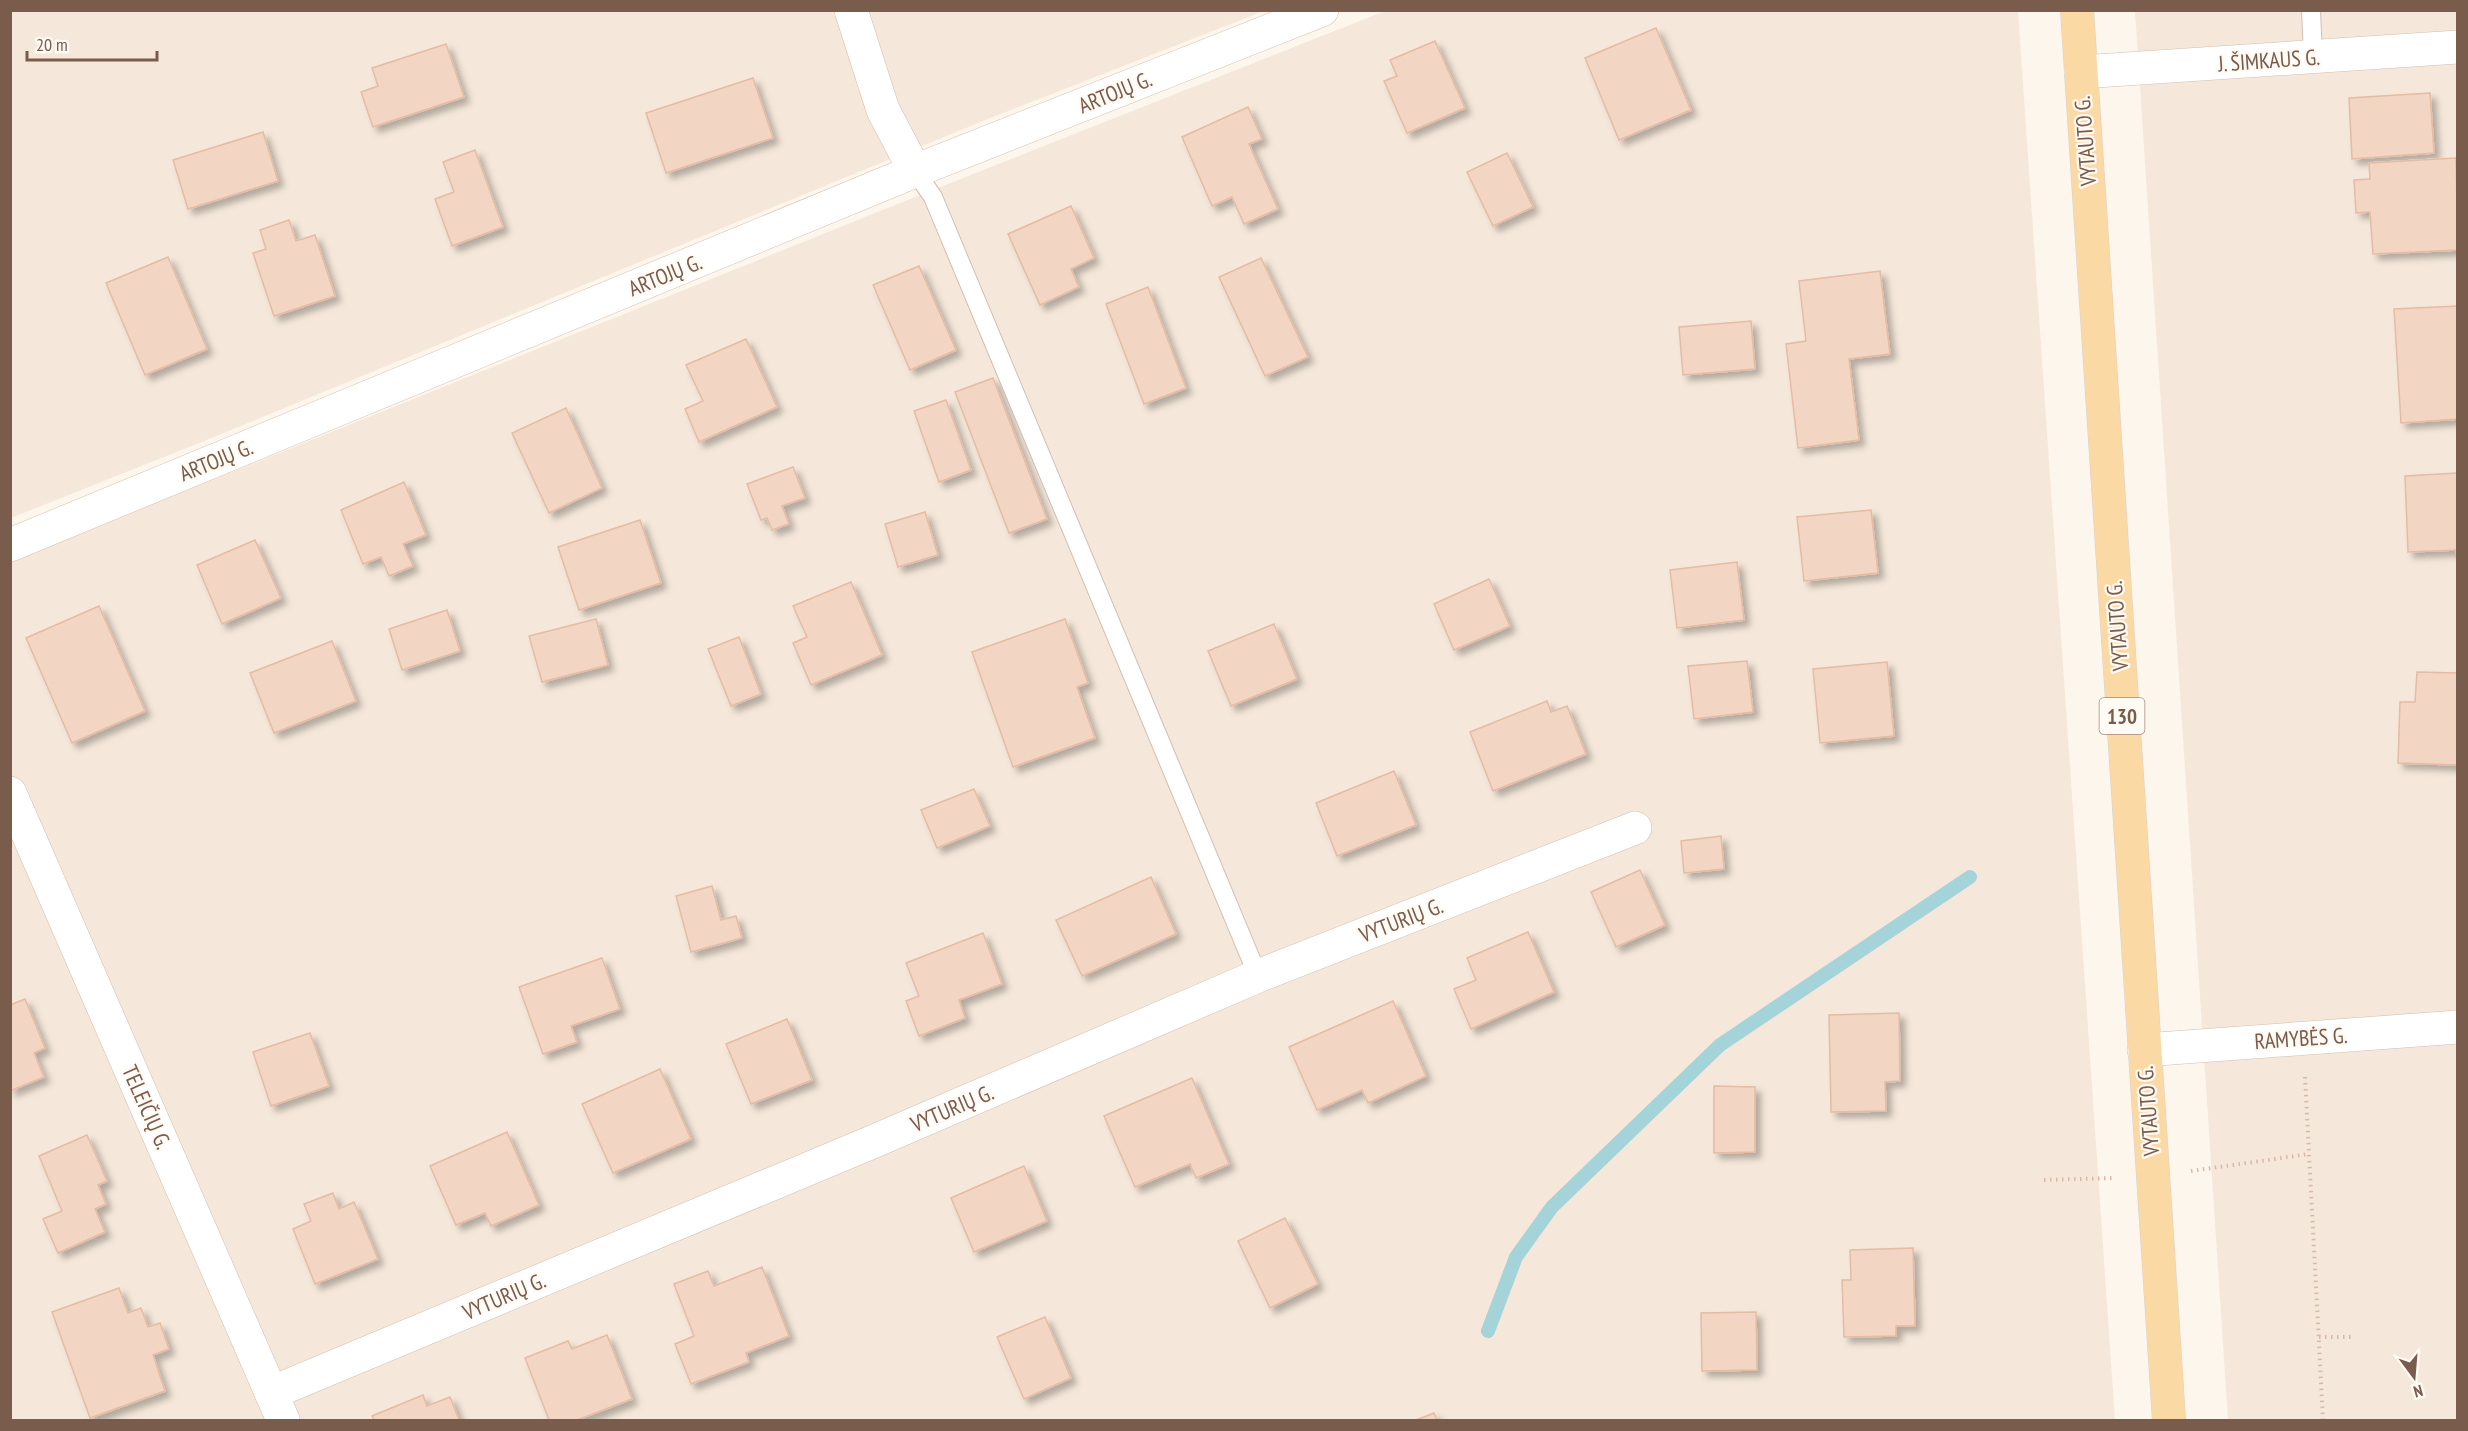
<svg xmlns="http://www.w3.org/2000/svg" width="2468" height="1431" font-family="'PT Sans Narrow',sans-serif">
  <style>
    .residential { fill: #f5e8da }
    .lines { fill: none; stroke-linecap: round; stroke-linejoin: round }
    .stream { stroke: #a5d3da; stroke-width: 14 }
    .building { fill: #f3d5c3; stroke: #e6bba3; stroke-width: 1.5; filter: url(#shadow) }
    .service-casing { stroke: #d1beb0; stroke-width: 20 }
    .minor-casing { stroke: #d1beb0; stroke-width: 34 }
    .secondary-casing { stroke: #d6c0b0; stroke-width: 34 }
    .primary-casing { stroke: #dad1cd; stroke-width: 34 }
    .path { stroke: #d9b8a5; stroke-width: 4; stroke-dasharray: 1.5 4.5; stroke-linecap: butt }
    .service { stroke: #fff; stroke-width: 18 }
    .minor { stroke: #fff; stroke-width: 33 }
    .secondary { stroke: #fff; stroke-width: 33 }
    .primary { stroke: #fbd9a5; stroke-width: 33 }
    .labels { text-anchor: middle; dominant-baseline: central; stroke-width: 4.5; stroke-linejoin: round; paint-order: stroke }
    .shield { fill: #fffaf3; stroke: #a28b7f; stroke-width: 1.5 }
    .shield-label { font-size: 21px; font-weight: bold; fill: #7a5c4d }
    .street-label { font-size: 22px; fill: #7a5c4d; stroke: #fffaf3 }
  </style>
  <defs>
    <filter id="shadow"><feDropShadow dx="5.5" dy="5.5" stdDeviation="3" flood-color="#0004"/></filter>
  </defs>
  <rect width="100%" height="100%" fill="#fdf6ec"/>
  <!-- residential -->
  <g class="residential">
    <path d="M11,11H1264L983,121L204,441L11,518Z"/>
    <path d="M1385,11H2018L2115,1420H11V561L885,209Z"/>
    <path d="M2135,11H2457V1420H2228Z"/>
  </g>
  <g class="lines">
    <!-- stream -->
    <path class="stream" d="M1488,1331L1516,1257L1552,1207L1720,1045L1970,877"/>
  </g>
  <!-- building -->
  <g class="building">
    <path d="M1656,28L1691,110L1619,140L1585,58Z"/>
    <path d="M1435,41L1465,108L1407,133L1384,81L1397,76L1390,60Z"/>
    <path d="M446,44L464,97L373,127L361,92L378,86L372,68Z"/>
    <path d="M753,78L773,138L666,173L646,113Z"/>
    <path d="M2430,93L2434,153L2352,159L2349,98Z"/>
    <path d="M1248,107L1262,139L1249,144L1278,209L1244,224L1232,197L1212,206L1182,137Z"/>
    <path d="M263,132L278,181L188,209L173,160Z"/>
    <path d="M475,150L503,227L452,246L435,199L454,192L443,162Z"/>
    <path d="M1507,153L1533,207L1493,226L1467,172Z"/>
    <path d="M2456,158L2458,250L2373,254L2370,212L2356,213L2354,180L2370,179L2369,163Z"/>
    <path d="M1071,206L1094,258L1071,269L1079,287L1040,305L1008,234Z"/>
    <path d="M289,220L296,241L315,235L335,296L274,316L253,253L266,249L260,230Z"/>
    <path d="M168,257L207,349L145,375L106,283Z"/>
    <path d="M1261,258L1308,357L1265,376L1219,277Z"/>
    <path d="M919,266L956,350L910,370L873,285Z"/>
    <path d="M1880,271L1890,354L1849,359L1859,440L1798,448L1786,344L1806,341L1799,281Z"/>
    <path d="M1148,287L1186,388L1144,404L1106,304Z"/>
    <path d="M2458,306V419L2401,423L2394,309Z"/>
    <path d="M1751,321L1755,369L1683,375L1679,327Z"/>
    <path d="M746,339L777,407L699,442L685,409L703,401L686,365Z"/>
    <path d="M993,378L1047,519L1009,533L955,392Z"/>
    <path d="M946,400L971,470L939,482L914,411Z"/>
    <path d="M566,408L602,488L549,513L512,433Z"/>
    <path d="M793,467L805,498L782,506L789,524L772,530L767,518L761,520L747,484Z"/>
    <path d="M2457,473L2458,562L2456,550L2408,552L2405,476Z"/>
    <path d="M404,482L426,535L403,544L413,566L389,576L381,557L363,564L341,510Z"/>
    <path d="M1871,510L1878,573L1804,581L1797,517Z"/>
    <path d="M925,512L938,555L898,567L885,524Z"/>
    <path d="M640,520L661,583L579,610L558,547Z"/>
    <path d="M255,540L281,598L222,624L197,565Z"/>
    <path d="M1737,562L1744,620L1677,628L1670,570Z"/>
    <path d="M1489,579L1510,626L1454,650L1434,604Z"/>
    <path d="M851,582L882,655L811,685L793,643L807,637L793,606Z"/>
    <path d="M99,606L145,711L72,743L26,638Z"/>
    <path d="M447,610L460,651L402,670L389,629Z"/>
    <path d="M596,619L608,665L542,682L529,636Z"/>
    <path d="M1065,619L1088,683L1077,687L1095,738L1013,767L972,652Z"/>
    <path d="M1274,624L1297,679L1231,706L1208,651Z"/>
    <path d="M739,637L761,694L731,706L708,649Z"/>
    <path d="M332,641L356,701L274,733L250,673Z"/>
    <path d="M1747,661L1753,712L1694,719L1688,666Z"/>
    <path d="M1887,662L1894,736L1820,743L1813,669Z"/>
    <path d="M2417,672L2458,673V765L2398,763L2400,702H2415Z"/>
    <path d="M1547,701L1551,712L1567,706L1586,754L1493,791L1470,732Z"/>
    <path d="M1394,771L1416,825L1337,856L1316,803Z"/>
    <path d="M974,789L990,826L937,848L921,810Z"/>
    <path d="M1721,836L1724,869L1684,873L1681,841Z"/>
    <path d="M1640,870L1665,925L1616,947L1591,892Z"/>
    <path d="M1151,877L1176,934L1082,976L1056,920Z"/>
    <path d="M712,886L721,920L736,916L742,938L691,952L676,896Z"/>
    <path d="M1528,932L1554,992L1471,1029L1454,989L1476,980L1467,958Z"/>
    <path d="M983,933L1002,984L959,1000L965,1018L919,1036L906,1001L919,996L906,963Z"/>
    <path d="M602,958L620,1009L571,1026L577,1042L543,1054L519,987Z"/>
    <path d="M25,999L45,1048L34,1053L44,1077L10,1091V1005Z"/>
    <path d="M1393,1001L1426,1076L1368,1103L1362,1090L1317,1110L1289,1047Z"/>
    <path d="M1899,1013L1900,1081L1885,1082L1886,1111L1831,1112L1829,1015Z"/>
    <path d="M787,1019L812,1080L751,1104L726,1044Z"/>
    <path d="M310,1033L329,1086L271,1106L253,1052Z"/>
    <path d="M660,1069L691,1139L613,1173L582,1104Z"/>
    <path d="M1192,1078L1229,1164L1196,1178L1190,1164L1135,1187L1104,1116Z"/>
    <path d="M1714,1086L1755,1087V1152L1714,1153Z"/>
    <path d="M507,1132L539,1205L491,1226L485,1213L456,1225L430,1166Z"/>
    <path d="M87,1135L107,1181L98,1185L106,1204L95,1209L105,1232L58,1253L43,1219L62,1211L39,1156Z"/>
    <path d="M1024,1166L1047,1221L974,1252L951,1198Z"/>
    <path d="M333,1193L339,1209L354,1202L378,1259L315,1284L293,1229L311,1221L304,1204Z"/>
    <path d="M1285,1218L1318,1284L1270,1308L1238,1241Z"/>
    <path d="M1913,1248L1915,1326H1896V1336L1844,1337L1842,1280H1851L1850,1250Z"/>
    <path d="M762,1267L789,1336L746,1353L749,1362L691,1384L675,1344L694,1336L674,1284L708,1271L714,1286Z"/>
    <path d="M119,1288L128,1313L141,1308L148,1327L160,1323L169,1349L153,1355L165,1391L90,1418L52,1312Z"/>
    <path d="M1756,1312L1757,1370L1702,1371L1701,1313Z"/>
    <path d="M1045,1317L1071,1378L1024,1399L997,1337Z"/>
    <path d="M607,1335L632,1399L577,1420H549L525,1358L568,1341L572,1349Z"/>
    <path d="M423,1395L427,1406L450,1397L459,1420H374L372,1416Z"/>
    <path d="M1434,1413L1437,1420H1416Z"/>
  </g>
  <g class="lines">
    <defs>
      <g id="service">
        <path d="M2311,10L2313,57"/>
        <path d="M915,171L933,197L1258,976"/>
      </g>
      <g id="minor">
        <path d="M851,10L883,110L915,171"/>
        <path d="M2081,72L2458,47"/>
        <path d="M10,793L283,1420"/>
        <path d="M2144,1050L2458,1027"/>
        <path d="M271,1393L870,1143L1258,976L1635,828"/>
      </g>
      <path id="secondary" d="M10,545L915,171L1322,10"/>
      <path id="primary" d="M2077,10L2169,1420"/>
    </defs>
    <!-- service casing -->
    <use href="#service" class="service-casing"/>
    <!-- minor casing -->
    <use href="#minor" class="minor-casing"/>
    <!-- secondary casing -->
    <use href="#secondary" class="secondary-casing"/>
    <!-- primary casing -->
    <use href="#primary" class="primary-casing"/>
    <!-- path -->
    <g class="path">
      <path d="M2305,1077L2323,1420"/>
      <path d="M2191,1171L2309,1154"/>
      <path d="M2044,1180L2115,1178"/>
      <path d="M2319,1337H2353"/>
    </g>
    <!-- service -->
    <use href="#service" class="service"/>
    <!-- minor -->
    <use href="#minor" class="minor"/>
    <!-- secondary -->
    <use href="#secondary" class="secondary"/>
    <!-- primary -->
    <use href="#primary" class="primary"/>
  </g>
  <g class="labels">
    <!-- shield labels -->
    <rect class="shield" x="2099.5" y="698" width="45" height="36" rx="4.5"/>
    <g class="shield-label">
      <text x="2122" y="716">130</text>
    </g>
    <!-- street labels -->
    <g class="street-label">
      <text transform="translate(2269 60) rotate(-4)">J. ŠIMKAUS G.</text>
      <text transform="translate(1115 92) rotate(-22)">ARTOJŲ G.</text>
      <text transform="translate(2085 141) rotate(-94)">VYTAUTO G.</text>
      <text transform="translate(665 275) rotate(-22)">ARTOJŲ G.</text>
      <text transform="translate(216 460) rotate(-22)">ARTOJŲ G.</text>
      <text transform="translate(2117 626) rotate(-94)">VYTAUTO G.</text>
      <text transform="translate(1401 920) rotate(-21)">VYTURIŲ G.</text>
      <text transform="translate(2301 1038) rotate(-4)">RAMYBĖS G.</text>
      <text transform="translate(147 1107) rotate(66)">TELEIČIŲ G.</text>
      <text transform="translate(952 1108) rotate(-23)">VYTURIŲ G.</text>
      <text transform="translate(2148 1111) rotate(-94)">VYTAUTO G.</text>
      <text transform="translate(504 1296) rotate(-23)">VYTURIŲ G.</text>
    </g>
  </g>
  <!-- border -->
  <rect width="2468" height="1431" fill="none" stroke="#7a5c4d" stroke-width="24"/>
  <!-- north arrow -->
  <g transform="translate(2414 1377) rotate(164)" stroke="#fffaf3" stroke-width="4.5" paint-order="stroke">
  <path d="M0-4.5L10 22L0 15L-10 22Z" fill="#7a5c4d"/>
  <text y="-9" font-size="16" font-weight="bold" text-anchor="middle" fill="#7a5c4d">N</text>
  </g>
  <!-- scale -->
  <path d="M27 51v9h130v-9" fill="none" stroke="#7a5c4d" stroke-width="3"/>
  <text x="36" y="51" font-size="18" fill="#7a5c4d" stroke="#fffaf3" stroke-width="4.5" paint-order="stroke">20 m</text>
</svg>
